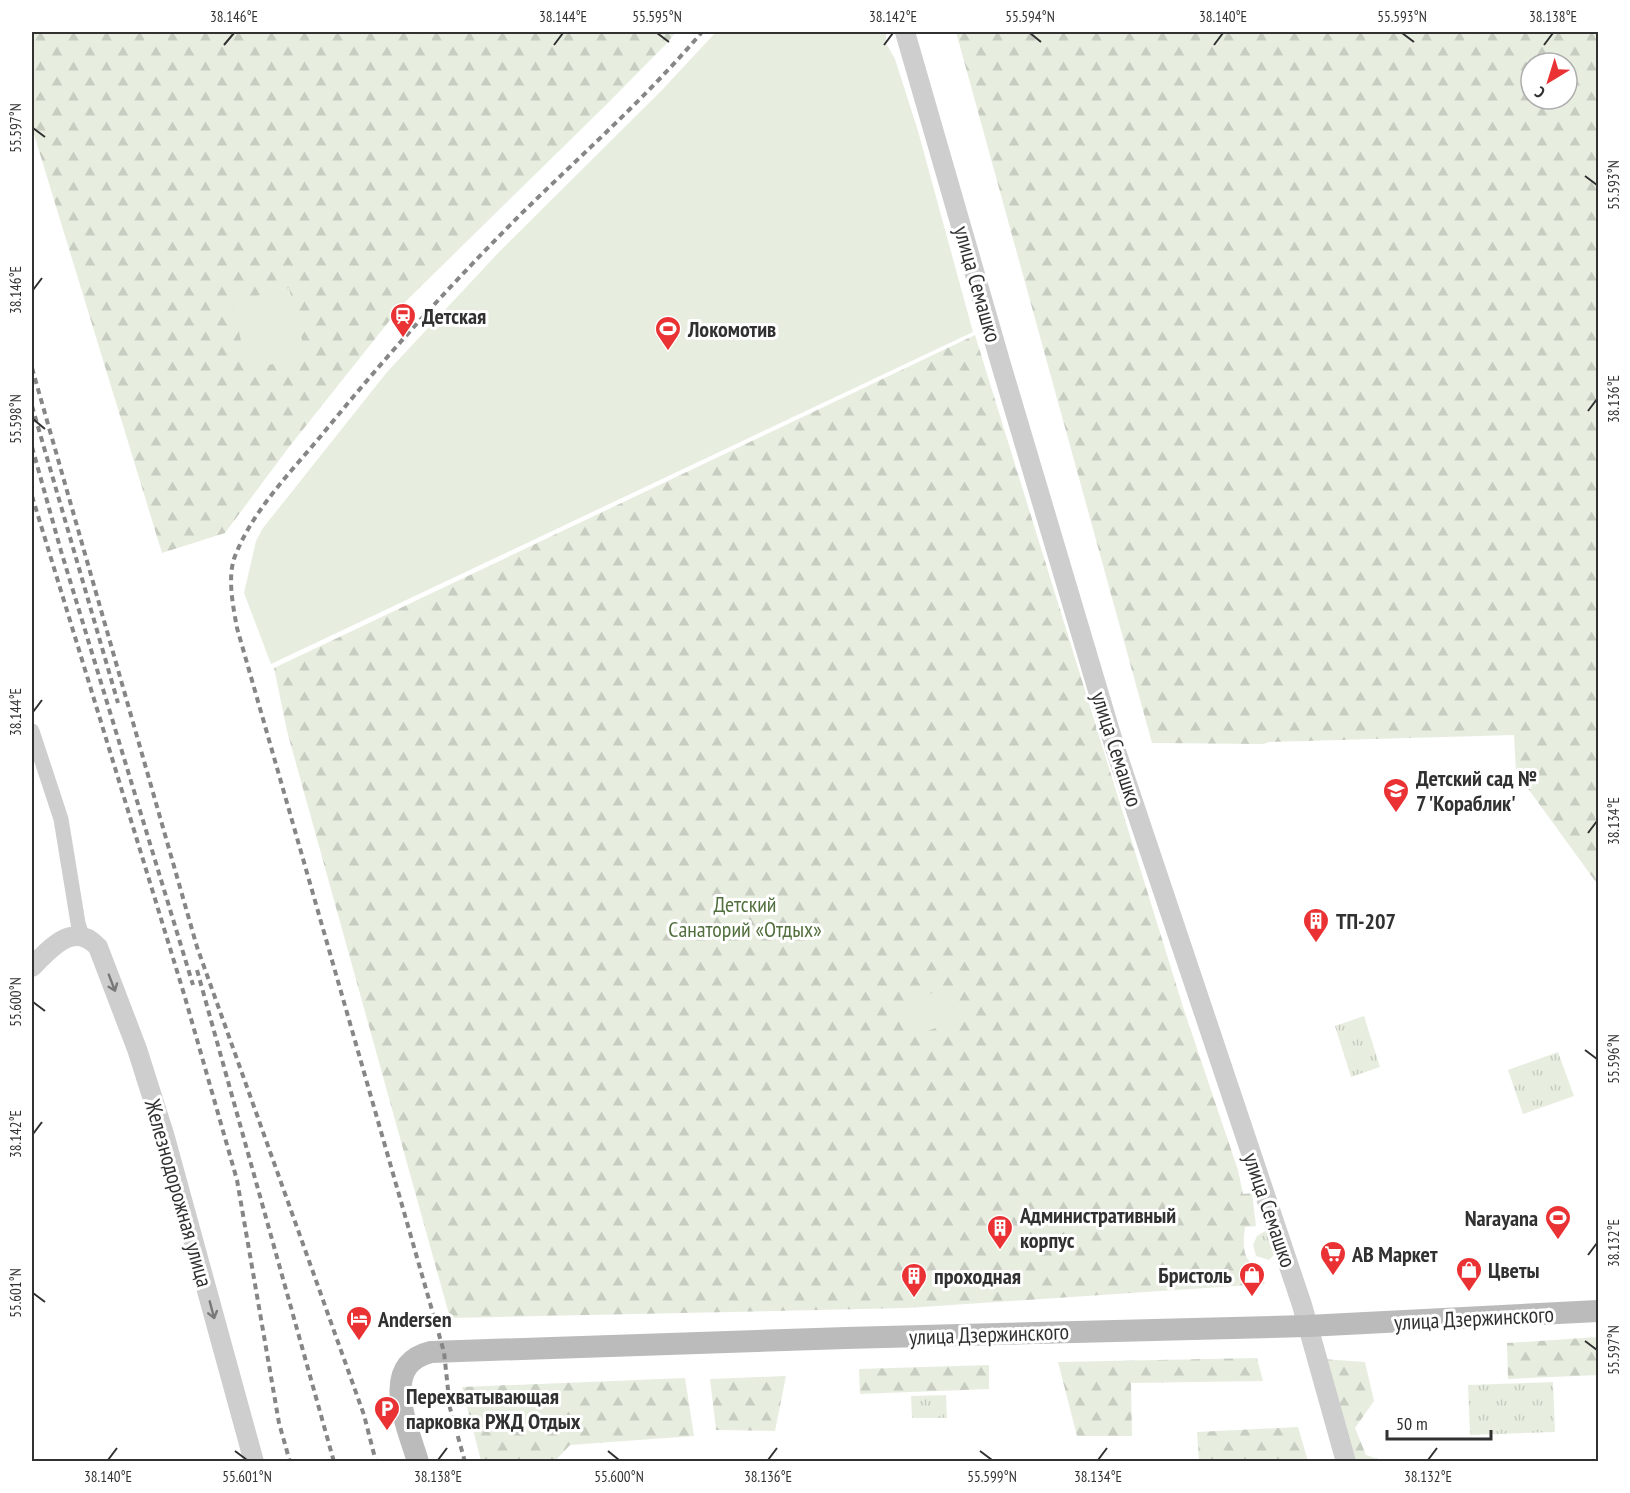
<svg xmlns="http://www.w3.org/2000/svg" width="1630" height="1493" font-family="'PT Sans Narrow',sans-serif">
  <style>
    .grass { fill: url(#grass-tufts) }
    .forest { fill: url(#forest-firs); fill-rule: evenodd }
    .pitch { fill: #e7eee0 }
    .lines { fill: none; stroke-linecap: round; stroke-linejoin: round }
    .minor { stroke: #cecece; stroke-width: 15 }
    .tertiary { stroke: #cecece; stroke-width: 20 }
    .secondary { stroke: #bbb; stroke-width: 22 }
    .rail { stroke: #868686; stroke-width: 4; stroke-dasharray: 6 4.5; stroke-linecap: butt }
    .oneway { stroke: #787878 }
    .ticks { fill: none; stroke: #313131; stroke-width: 2 }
    .labels { text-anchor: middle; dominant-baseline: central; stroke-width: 6; stroke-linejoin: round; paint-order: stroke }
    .street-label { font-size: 22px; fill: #313131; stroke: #fff }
    .poi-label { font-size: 22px; font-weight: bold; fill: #313131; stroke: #fff; text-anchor: start }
    .park-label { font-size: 22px; fill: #516f3d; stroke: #fff }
    .neatline { fill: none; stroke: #313131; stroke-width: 2 }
    .ticks-label { font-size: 15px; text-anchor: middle; fill: #313131 }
  </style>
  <defs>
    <pattern id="grass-tufts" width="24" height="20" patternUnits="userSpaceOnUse" patternTransform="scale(1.5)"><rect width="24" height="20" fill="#e7eee0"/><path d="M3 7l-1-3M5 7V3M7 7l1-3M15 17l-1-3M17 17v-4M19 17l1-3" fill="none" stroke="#c7cdc1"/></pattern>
    <pattern id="forest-firs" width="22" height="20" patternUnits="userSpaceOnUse" patternTransform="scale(1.5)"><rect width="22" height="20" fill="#e7eee0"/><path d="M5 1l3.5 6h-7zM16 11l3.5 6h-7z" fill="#c7cdc1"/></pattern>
  </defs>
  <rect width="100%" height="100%" fill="#fff"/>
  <!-- grass -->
  <g class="grass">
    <path d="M1364,1016L1380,1067L1351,1077L1335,1026Z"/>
    <path d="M1558,1052L1574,1096L1523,1114L1508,1070Z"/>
    <path d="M1267,1230L1275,1254L1269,1260L1256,1256L1253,1245L1257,1236Z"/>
    <path d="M1553,1382L1555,1432L1470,1435L1468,1385Z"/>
    <path d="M946,1395L947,1418H912L911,1396Z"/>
  </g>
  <!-- forest -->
  <g class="forest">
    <path d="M32,32H676L667,43L607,104L402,305L289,447L225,533L162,553L32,128Z"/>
    <path d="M956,32H1598V885L1516,772L1514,735L1269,742L1264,744L1152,743ZM1531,63H1567V99H1531Z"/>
    <path d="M975,335L1184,1010L1238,1170L1243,1194L1252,1193L1256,1226L1245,1227C1243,1241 1241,1263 1259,1266L1265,1284L907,1308L450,1318L287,731L274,668Z"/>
    <path d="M1598,1337V1375L1508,1379L1507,1343Z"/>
    <path d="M1257,1358L1263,1381L1131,1383L1132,1436H1077L1058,1362Z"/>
    <path d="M1323,1359L1365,1362L1374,1401L1355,1428L1366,1455L1384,1461H1356Z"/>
    <path d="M989,1365V1389L860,1394L859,1369Z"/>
    <path d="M786,1376L775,1431L716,1430L710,1379Z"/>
    <path d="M685,1378L694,1436L570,1445L554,1462L481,1461L462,1387Z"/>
    <path d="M1298,1427L1308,1461H1199L1197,1432Z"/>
  </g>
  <!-- pitch -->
  <g class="pitch">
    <path d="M716,32H886V43L895,59L918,131L973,332L271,664L244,593L256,541L263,528L387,372L499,252L662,90Z"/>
    <path d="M289,288L306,356L248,370L232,302Z"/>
    <path d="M954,986L964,1019L908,1037L897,1004Z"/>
  </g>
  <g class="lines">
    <!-- minor -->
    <path class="minor" d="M32,731L61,819L78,923L82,936"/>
    <!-- tertiary -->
    <g class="tertiary">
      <path d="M905,32L1002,368L1115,748L1302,1305L1346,1462"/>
      <path d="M32,967C50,949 73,920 98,947L137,1049L164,1134L254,1462"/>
    </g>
    <!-- secondary -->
    <path class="secondary" d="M418,1462C408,1427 378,1365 431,1352L846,1338L1307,1326L1598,1311"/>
    <!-- rail -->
    <g class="rail">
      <path d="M32,368L197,947L364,1415L376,1462"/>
      <path d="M32,406L118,703"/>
      <path d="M32,447L61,551L193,985"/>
      <path d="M32,496L184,994L237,1180L279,1423L290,1462"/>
      <path d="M197,970L334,1462"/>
      <path d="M465,1462L450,1408L444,1352L237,628C233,606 227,577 235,556C254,508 293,470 325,431C386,356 451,284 520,215C581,155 646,98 702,32"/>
    </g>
  </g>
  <!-- one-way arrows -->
  <defs><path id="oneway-shaft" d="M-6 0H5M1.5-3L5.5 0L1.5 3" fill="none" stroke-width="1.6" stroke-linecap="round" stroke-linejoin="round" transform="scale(1.5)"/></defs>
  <g class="oneway">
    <use href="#oneway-shaft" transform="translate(112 983) rotate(69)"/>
    <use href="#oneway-shaft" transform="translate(212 1310) rotate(75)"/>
  </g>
  <!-- ticks -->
  <path class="ticks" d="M657,33L669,42M1030,33L1041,42M1402,33L1414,42M224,45L234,33M554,45L563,33M884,45L893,33M1214,45L1223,33M1544,45L1553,33M33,128L45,137M1585,176L1597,185M33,290L42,278M1588,411L1597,399M33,419L45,429M33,712L42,700M1588,833L1597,821M33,1002L45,1011M1585,1050L1597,1059M33,1134L42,1122M1588,1255L1597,1243M33,1293L45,1302M1585,1341L1597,1350M235,1451L247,1460M608,1451L619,1460M980,1451L992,1460M108,1460L117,1448M438,1460L447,1448M768,1460L777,1448M1098,1460L1107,1448M1428,1460L1437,1448"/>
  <!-- icons -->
  <defs>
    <symbol id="station-pin" viewBox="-11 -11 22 30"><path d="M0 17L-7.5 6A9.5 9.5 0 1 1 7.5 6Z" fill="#ea3234" stroke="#fff"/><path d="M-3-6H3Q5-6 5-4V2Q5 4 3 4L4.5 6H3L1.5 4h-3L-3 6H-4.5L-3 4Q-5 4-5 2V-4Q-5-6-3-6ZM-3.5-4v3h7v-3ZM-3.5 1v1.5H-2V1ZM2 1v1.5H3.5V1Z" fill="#fff"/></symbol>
    <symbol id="stadium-pin" viewBox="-11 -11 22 30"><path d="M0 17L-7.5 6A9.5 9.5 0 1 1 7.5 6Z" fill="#ea3234" stroke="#fff"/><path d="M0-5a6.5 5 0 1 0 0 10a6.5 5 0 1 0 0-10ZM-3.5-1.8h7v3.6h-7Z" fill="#fff"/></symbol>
    <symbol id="school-pin" viewBox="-11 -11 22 30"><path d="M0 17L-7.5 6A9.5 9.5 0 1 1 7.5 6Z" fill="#ea3234" stroke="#fff"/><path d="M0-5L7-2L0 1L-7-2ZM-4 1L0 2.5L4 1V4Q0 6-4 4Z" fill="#fff"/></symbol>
    <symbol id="building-pin" viewBox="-11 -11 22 30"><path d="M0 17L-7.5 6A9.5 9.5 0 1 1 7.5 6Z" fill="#ea3234" stroke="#fff"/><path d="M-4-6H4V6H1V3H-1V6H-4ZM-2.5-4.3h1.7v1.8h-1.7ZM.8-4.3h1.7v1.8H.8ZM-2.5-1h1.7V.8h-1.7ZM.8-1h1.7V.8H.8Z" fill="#fff"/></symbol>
    <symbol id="supermarket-pin" viewBox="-11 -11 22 30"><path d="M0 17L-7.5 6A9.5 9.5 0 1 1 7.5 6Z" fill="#ea3234" stroke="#fff"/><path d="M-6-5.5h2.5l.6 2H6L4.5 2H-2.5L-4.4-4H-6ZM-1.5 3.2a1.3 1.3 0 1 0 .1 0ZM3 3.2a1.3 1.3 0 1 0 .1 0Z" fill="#fff"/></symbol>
    <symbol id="shop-pin" viewBox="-11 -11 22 30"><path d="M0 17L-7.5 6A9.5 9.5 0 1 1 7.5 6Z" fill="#ea3234" stroke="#fff"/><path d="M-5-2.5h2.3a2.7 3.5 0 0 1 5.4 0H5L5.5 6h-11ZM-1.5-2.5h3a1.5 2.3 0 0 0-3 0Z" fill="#fff"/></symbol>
    <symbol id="hotel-pin" viewBox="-11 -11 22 30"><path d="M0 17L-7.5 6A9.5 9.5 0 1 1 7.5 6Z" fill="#ea3234" stroke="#fff"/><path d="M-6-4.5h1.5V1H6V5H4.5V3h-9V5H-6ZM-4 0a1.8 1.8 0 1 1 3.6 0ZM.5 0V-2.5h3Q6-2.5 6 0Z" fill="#fff"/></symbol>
    <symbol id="parking-pin" viewBox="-11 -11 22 30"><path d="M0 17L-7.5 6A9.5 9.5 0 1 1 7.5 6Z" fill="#ea3234" stroke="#fff"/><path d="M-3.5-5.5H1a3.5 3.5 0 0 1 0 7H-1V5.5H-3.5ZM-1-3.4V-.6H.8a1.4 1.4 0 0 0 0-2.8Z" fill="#fff"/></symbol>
  </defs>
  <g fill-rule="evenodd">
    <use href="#station-pin" x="388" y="301" width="30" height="40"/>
    <use href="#stadium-pin" x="653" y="314" width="30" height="40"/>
    <use href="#school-pin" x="1381" y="776" width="30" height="40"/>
    <use href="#building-pin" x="1301" y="906" width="30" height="40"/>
    <use href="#stadium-pin" x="1543" y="1203" width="30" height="40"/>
    <use href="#building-pin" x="985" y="1213" width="30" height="40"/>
    <use href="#supermarket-pin" x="1318" y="1239" width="30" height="40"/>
    <use href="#shop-pin" x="1454" y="1255" width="30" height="40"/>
    <use href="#shop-pin" x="1237" y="1260" width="30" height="40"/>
    <use href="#building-pin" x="899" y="1261" width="30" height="40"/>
    <use href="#hotel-pin" x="344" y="1304" width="30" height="40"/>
    <use href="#parking-pin" x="372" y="1394" width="30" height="40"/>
  </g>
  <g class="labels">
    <!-- street labels -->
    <g class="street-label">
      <text transform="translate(978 284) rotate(74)">улица Семашко</text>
      <text transform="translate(1117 749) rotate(72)">улица Семашко</text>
      <text transform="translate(179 1193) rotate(74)">Железнодорожная улица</text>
      <text transform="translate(1270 1210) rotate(71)">улица Семашко</text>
      <text transform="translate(1474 1318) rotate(-3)">улица Дзержинского</text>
      <text transform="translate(989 1334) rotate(-2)">улица Дзержинского</text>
    </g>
    <!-- poi labels -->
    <g class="poi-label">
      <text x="422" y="316">Детская</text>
      <text x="688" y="329">Локомотив</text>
      <text x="1416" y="778">Детский сад №<tspan x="1416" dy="25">7 'Кораблик'</tspan></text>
      <text x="1336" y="921">ТП-207</text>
      <text x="1020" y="1215">Административный<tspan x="1020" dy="25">корпус</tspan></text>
      <text x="1538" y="1218" text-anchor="end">Narayana</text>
      <text x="1352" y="1254">АВ Маркет</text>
      <text x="1488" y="1270">Цветы</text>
      <text x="1232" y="1275" text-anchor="end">Бристоль</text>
      <text x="934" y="1276">проходная</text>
      <text x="378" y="1319">Andersen</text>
      <text x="406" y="1396">Перехватывающая<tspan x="406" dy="25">парковка РЖД Отдых</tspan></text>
    </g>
    <!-- park labels -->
    <g class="park-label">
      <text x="745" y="904">Детский<tspan x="745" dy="25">Санаторий «Отдых»</tspan></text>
    </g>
  </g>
  <!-- border -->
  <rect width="1630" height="1493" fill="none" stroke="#ffffff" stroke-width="66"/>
  <!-- north arrow -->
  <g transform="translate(1549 81) rotate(218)"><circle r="28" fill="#ffffff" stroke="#adadad" stroke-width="1.5"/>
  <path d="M0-4.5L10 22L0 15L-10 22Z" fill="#ea3234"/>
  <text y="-9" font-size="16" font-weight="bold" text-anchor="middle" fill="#313131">С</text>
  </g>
  <!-- scale -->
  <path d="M1387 1430v9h104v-9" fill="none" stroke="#313131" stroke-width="3"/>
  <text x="1396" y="1430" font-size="18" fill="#313131" stroke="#ffffff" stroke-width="4.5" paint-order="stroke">50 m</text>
  <rect x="33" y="33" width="1564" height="1427" class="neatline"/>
  <g class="ticks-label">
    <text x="234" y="22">38.146°E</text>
    <text x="563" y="22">38.144°E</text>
    <text x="657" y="22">55.595°N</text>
    <text x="893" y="22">38.142°E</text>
    <text x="1030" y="22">55.594°N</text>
    <text x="1223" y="22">38.140°E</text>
    <text x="1402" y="22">55.593°N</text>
    <text x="1553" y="22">38.138°E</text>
    <text transform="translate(16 128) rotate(-90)" y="5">55.597°N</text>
    <text transform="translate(1614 185) rotate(-90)" y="5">55.593°N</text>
    <text transform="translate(16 290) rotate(-90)" y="5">38.146°E</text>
    <text transform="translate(1614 399) rotate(-90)" y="5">38.136°E</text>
    <text transform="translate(16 419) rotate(-90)" y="5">55.598°N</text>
    <text transform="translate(16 712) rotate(-90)" y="5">38.144°E</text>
    <text transform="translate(1614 821) rotate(-90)" y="5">38.134°E</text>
    <text transform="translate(16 1002) rotate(-90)" y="5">55.600°N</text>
    <text transform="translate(1614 1059) rotate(-90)" y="5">55.596°N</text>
    <text transform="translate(16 1134) rotate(-90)" y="5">38.142°E</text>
    <text transform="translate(1614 1243) rotate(-90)" y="5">38.132°E</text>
    <text transform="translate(16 1293) rotate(-90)" y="5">55.601°N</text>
    <text transform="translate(1614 1350) rotate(-90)" y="5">55.597°N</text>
    <text x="108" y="1482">38.140°E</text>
    <text x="247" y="1482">55.601°N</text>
    <text x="438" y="1482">38.138°E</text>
    <text x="619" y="1482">55.600°N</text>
    <text x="768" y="1482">38.136°E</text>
    <text x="992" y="1482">55.599°N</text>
    <text x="1098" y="1482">38.134°E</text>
    <text x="1428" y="1482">38.132°E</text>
  </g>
</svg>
